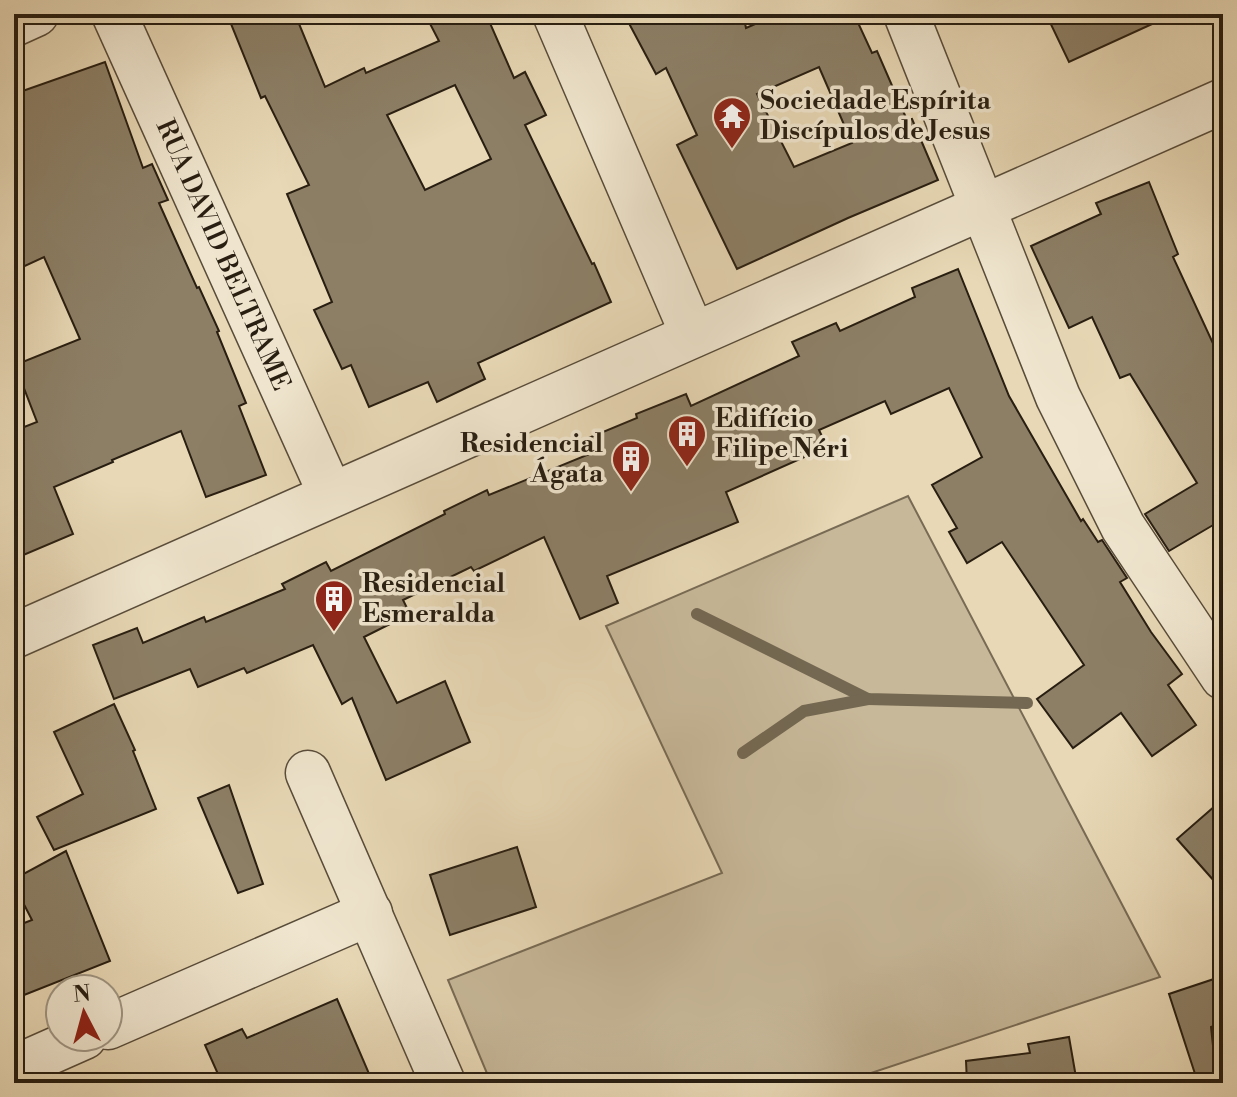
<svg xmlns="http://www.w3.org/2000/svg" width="1237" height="1097" font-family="'Libre Bodoni',serif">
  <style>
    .green { fill: #c7b899; stroke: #786b55; stroke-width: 2 }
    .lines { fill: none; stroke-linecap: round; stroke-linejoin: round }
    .stream { stroke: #746852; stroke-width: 12 }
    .building { fill: #8c7f66; stroke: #281e11; stroke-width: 2; fill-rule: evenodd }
    .minor-casing { stroke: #584c3a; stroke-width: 47 }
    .tertiary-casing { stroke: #584c3a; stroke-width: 47 }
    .minor { stroke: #f0e6cf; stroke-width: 44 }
    .tertiary { stroke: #f0e6cf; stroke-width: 44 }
    .labels { text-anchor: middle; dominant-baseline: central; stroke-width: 7; stroke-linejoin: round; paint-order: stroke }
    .poi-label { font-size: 26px; font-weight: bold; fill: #281e11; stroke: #f0e6cf; text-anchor: start }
    .street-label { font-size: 26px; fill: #281e11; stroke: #f0e6cf }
  </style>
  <rect width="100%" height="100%" fill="#e8d8b5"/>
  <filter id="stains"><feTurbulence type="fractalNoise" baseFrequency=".0025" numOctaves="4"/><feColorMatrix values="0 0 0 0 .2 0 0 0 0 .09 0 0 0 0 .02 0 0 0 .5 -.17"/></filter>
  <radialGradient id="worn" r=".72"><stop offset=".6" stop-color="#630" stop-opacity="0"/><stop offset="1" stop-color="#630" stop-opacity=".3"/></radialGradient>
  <!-- green -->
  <path class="green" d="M908,496L1160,977L841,1083H491L448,980L722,873L606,626Z"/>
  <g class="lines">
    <!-- stream -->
    <g class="stream">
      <path d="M697,614L868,699L1027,703"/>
      <path d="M743,753L804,711L868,699"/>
    </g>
  </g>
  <!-- building -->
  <g class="building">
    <path d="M227,14H295L325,87L364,68L366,73L439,41L425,14H486L514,78L525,72L546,115L525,125L592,264L594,263L611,302L478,363L485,379L437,402L428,382L369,407L351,365L342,369L314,310L332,302L287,194L309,185L265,96L261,98ZM455,85L491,159L425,190L387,115Z"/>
    <path d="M624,14H743L746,28L778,14H854L872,53L877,51L907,120L912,119L938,180L848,218L737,269L677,145L697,135L666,68L656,74ZM819,67L852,143L794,167L757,94Z"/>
    <path d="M1046,14H1174L1069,62Z"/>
    <path d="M105,62L143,168L152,164L168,200L159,203L197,288L199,287L219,331L217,332L246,403L239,406L266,475L206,497L181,431L112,460L113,462L54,487L73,534L14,559V431L37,422L15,365L80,339L44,257L14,271V94Z"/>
    <path d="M1149,182L1178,254L1173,257L1223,365V526L1220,521L1169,551L1145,514L1197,483L1130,374L1120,378L1092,317L1069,328L1031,246L1101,214L1096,203Z"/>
    <path d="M958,269L1009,396L1081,521L1083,519L1098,542L1102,540L1127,578L1120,582L1151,632L1182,674L1168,685L1196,725L1152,756L1121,713L1073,748L1037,699L1084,665L1002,542L967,563L949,532L957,528L932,485L982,457L949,388L891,414L885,401L819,430L827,447L726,492L738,522L607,576L618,603L580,619L544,537L474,571L471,567L403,600L410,614L364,637L397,703L445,681L470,742L386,780L352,698L342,704L313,645L247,673L244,668L198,687L190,669L114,699L93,645L137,628L143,643L204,617L206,622L285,589L282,584L326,562L331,571L445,514L444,511L487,490L489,495L592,453L586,439L637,418L636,414L686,394L691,406L799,356L792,342L836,323L840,331L915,297L912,288Z"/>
    <path d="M114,704L135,750L133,751L156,809L54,850L37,817L83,794L54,732Z"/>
    <path d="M229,785L263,884L238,893L198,798Z"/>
    <path d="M1223,799V891L1177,839Z"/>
    <path d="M517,847L536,907L450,935L430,875Z"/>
    <path d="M66,851L110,961L14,999V927L32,920L14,885V879Z"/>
    <path d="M1223,976V1023L1211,1027L1217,1083H1198L1169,994Z"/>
    <path d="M337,999L373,1083H222L205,1045L242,1029L247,1038Z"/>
    <path d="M1069,1037L1077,1083H967L966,1061L1030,1053L1028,1044Z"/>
  </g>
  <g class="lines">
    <defs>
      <g id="minor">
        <path d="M114,14L331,495"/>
        <path d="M555,14L693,335"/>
        <path d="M906,14L1058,397L1123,527L1223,677"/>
        <path d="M14,636L1223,101"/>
        <path d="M308,773L443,1083"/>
        <path d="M108,1027L370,913"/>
        <path d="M14,1068L84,1037"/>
      </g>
      <path id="tertiary" d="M14,24L36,14"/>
    </defs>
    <!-- minor casing -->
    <use href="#minor" class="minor-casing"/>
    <!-- tertiary casing -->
    <use href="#tertiary" class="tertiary-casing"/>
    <!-- minor -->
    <use href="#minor" class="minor"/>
    <!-- tertiary -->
    <use href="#tertiary" class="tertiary"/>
  </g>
  <!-- icons -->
  <defs>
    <symbol id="temple-pin" viewBox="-11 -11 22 30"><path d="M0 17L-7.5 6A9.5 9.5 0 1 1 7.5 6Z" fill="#8f2418" stroke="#f0e6cf"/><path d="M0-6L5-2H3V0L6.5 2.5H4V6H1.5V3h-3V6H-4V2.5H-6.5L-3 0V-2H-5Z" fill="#fff"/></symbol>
    <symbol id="building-pin" viewBox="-11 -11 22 30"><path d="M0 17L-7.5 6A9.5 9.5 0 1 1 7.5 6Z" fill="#8f2418" stroke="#f0e6cf"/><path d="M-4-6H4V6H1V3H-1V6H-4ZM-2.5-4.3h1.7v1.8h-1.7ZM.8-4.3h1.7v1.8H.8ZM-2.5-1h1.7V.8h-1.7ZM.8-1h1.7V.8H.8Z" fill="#fff"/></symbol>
  </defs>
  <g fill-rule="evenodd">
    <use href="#temple-pin" x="710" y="94" width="44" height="60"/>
    <use href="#building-pin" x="665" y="412" width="44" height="60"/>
    <use href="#building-pin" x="609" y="437" width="44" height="60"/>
    <use href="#building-pin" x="312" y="577" width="44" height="60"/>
  </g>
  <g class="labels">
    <!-- poi labels -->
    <g class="poi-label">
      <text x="760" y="101">Sociedade Espírita<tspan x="760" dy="30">Discípulos de Jesus</tspan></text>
      <text x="715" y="419">Edifício<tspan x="715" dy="30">Filipe Néri</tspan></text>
      <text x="603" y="444" text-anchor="end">Residencial<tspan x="603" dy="30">Ágata</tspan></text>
      <text x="362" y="584">Residencial<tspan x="362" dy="30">Esmeralda</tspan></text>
    </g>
    <!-- street labels -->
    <g class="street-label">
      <text transform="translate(223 255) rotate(66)">RUA DAVID BELTRAME</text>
    </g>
  </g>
  <!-- margin -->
  <rect width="1237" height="1097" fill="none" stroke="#e8d8b5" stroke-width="48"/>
  <rect x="16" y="16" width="1205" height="1065" fill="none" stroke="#281e11" stroke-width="4"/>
  <rect x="24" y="24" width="1189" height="1049" fill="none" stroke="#281e11" stroke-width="2"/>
  <!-- north arrow -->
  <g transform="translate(84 1013) rotate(354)"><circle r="38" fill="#f0e6cf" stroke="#a09683" stroke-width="2"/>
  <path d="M0-6L14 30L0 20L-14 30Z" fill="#8f2418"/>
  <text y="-12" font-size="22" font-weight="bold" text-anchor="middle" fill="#281e11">N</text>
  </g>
  <rect width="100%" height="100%" filter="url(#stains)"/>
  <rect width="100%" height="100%" fill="url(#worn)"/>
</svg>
